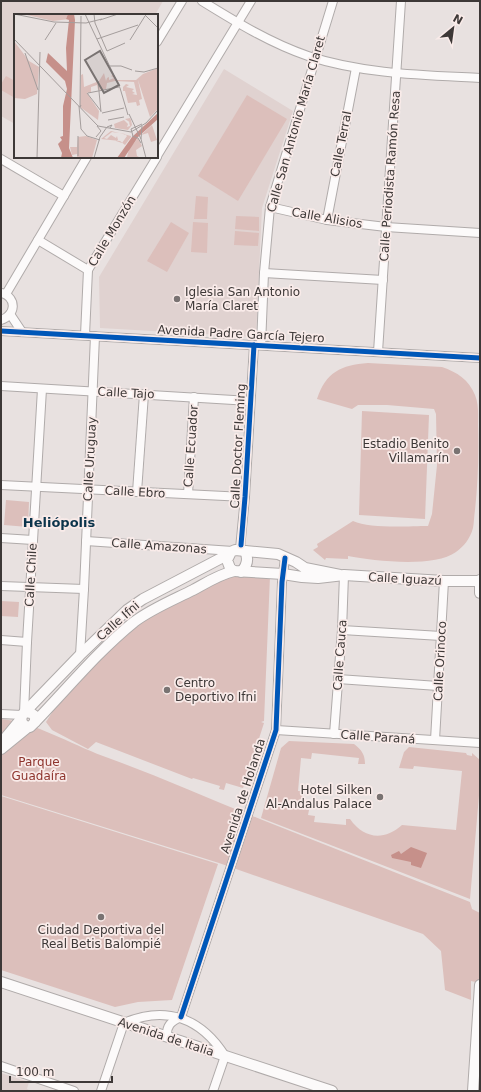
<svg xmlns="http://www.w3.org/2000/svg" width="481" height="1092" font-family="'DejaVu Sans',sans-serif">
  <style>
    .built { fill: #e0d2d0 }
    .green { fill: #dcbfbb }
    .water { fill: #c6908a }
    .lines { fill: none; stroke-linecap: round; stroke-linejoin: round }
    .minor-casing { stroke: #b0abaa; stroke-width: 10 }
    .major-casing { stroke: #b0abaa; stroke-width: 12 }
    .minor { stroke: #fcfafa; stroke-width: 8 }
    .major { stroke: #fcfafa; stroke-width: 10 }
    .cycleway-casing { stroke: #f9ebe9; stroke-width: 8 }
    .cycleway { stroke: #0057b8; stroke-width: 5 }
    .poi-dot { fill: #797372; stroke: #f9ebe9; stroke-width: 1.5 }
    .labels { text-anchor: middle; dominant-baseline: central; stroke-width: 3.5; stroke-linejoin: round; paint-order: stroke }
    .street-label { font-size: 12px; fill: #3d3837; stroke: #f9ebe9 }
    .poi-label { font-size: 12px; fill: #3d3837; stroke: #f9ebe9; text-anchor: start }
    .park-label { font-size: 12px; fill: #8e342d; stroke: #f9ebe9 }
    .neighbourhood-label { font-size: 13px; font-weight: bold; fill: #0b344b; stroke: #f9ebe9 }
    .inset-road { fill: none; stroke: #a49d9c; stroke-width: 1 }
    .view { fill: #797372; fill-opacity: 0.15; stroke: #797372; stroke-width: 2 }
    .inset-edge { fill: none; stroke: #3d3837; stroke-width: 2 }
  </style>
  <rect width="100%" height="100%" fill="#e8e1e0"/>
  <!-- built -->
  <g class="built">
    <path d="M1,1H163L155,15H15V124L1,116Z"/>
    <path d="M224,69L293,111L262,208L256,337L100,328L99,277Z"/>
    <path d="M1,1073L29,1082L27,1089L31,1091H1Z"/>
  </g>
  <!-- green -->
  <g class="green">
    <path d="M6,76L15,81V98L1,90V84Z"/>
    <path d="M247,95L287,119L238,201L198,176Z"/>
    <path d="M196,196L208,197L207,219H194Z"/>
    <path d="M236,216L259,217V231L235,229Z"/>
    <path d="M171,222L189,233L167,272L147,261Z"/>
    <path d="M193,222L208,223L207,253L191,252Z"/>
    <path d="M235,231L259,233L258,246L234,245Z"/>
    <path d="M368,363L442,367C457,372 469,380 475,395C479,405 478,415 478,425C479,454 478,482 475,510C474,516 474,523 473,528C470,539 464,546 456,552C434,568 374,561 348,556V559L326,558L325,560L313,550L318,547L317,544L353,521C370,529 408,526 428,526L432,514L437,465L436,414L434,409L387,405H358L352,409L317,399C326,372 341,365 368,363Z"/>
    <path d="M362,411L429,415L425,519L359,515Z"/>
    <path d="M6,500L29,502L28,527L4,525Z"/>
    <path d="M231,575L270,576L264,721L261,722L264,723L243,788L226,783L224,790L219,789L220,786L193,778L192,779L96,742L88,749L52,730L46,722L58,703L84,673L138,623Z"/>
    <path d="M1,601L19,602L18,617L1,616Z"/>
    <path d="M1,719C34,722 71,744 103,756C156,775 207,798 260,819C330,847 400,874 470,902L472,909L480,913V983L471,981V1000L445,990L441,951L423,934L219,863L1,795Z"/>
    <path d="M289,741L354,744C362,750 365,755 365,764H358L359,758L312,753L311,759L301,758L298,791H303L301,809L309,810L308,815L315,816L314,822L346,825V819H350C364,839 384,841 402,825L456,830L462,771L414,766L413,769L399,768L404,752L409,747L466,753L467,755L472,756V753L480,760V784L470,899L261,818L281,748Z"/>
    <path d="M1,796L218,864L172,1000L138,1002L115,1007L1,970Z"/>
  </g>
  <!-- water -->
  <path class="water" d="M411,847L427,853L421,868L411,865V862L392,858L391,855L399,851L401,854Z"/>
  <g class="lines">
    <defs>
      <g id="minor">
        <path d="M202,1C236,22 270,43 308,56C363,74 422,75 480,78"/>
        <path d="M157,42L182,1"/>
        <path d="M157,156L251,1"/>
        <path d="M1,159L64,196"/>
        <path d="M270,207L327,220L386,227L480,233"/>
        <path d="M327,220L356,68"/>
        <path d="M38,240L88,270"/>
        <path d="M264,273L383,280"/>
        <path d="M6,294L87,157"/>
        <path d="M10,314L22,332"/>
        <path d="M1,320C16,315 17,298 2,293"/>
        <path d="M1,331L480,358"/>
        <path d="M85,335L88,270L157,157"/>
        <path d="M261,345L264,273L270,207L333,1"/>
        <path d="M378,352L401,1"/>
        <path d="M1,386L250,401"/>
        <path d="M1,485L245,497"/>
        <path d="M137,492L144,394"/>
        <path d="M188,494L194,397"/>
        <path d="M1,538L33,540"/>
        <path d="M86,541L233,551"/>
        <path d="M240,549L245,497L254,345"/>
        <path d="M1,586L84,589"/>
        <path d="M342,630L441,636"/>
        <path d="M1,640L27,642"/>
        <path d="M80,655L84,589L95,336"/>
        <path d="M338,679L438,686"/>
        <path d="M24,713L27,642L42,389"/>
        <path d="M1,714L22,715"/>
        <path d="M276,730L480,743"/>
        <path d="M334,734L342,630L344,575"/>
        <path d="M435,740L444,581"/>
        <path d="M181,1017L276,730L282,582L285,558"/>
        <path d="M167,1037C166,1026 171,1021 181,1017"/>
        <path d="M1,1066L74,1091"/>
        <path d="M101,1091L124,1023C166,1005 201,1018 225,1056L213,1091"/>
      </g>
      <g id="major">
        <path d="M241,572C247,566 249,559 245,551"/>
        <path d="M340,575L305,568L296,562L278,554L235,550L231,552L227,560L230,568L234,571L283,574L302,577L318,578L344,575L444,581H480"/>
        <path d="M480,580V593"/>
        <path d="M26,712L31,713L35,716V722L30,727C23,727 19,721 23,714L80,655L127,610L143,599L229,554"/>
        <path d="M35,722C68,688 97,652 134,622C151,609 173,600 193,590C206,583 220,574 234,571"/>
        <path d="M2,742L21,719"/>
        <path d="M1,749L28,727"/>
        <path d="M1,982L332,1091"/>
        <path d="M473,1091L480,985"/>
      </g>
    </defs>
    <!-- minor casing -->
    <use href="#minor" class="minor-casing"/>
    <!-- major casing -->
    <use href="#major" class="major-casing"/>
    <!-- minor -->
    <use href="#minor" class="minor"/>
    <!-- major -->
    <use href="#major" class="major"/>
    <defs>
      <g id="cycleway">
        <path d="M1,331L480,358"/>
        <path d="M241,545L245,497L254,345"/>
        <path d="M181,1017L276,730L282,582L285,558"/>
      </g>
    </defs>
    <!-- cycleway casing -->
    <use href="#cycleway" class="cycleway-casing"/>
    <!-- cycleway -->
    <use href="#cycleway" class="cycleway"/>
  </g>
  <!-- markers -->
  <g class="poi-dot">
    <circle cx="177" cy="299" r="4"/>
    <circle cx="457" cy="451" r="4"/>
    <circle cx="167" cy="690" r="4"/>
    <circle cx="380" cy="797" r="4"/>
    <circle cx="101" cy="917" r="4"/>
  </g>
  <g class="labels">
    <!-- street labels -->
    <g class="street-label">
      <text transform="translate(296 124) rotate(-74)">Calle San Antonio María Claret</text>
      <text transform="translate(341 144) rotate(-79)">Calle Terral</text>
      <text transform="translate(390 176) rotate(-86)">Calle Periodista Ramón Resa</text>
      <text transform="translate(327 218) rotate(10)">Calle Alisios</text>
      <text transform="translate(112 231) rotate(-59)">Calle Monzón</text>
      <text transform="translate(241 334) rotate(3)">Avenida Padre García Tejero</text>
      <text transform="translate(126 393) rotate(3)">Calle Tajo</text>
      <text transform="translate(191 446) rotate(-86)">Calle Ecuador</text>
      <text transform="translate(238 446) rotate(-87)">Calle Doctor Fleming</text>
      <text transform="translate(90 459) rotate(-87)">Calle Uruguay</text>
      <text transform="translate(135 492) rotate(3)">Calle Ebro</text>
      <text transform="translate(159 546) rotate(4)">Calle Amazonas</text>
      <text transform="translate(31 575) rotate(-87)">Calle Chile</text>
      <text transform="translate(405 579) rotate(3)">Calle Iguazú</text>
      <text transform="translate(118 621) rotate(-41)">Calle Ifni</text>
      <text transform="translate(340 655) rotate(-86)">Calle Cauca</text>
      <text transform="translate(440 661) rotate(-87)">Calle Orinoco</text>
      <text transform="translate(378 737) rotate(4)">Calle Paraná</text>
      <text transform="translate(243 796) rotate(-72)">Avenida de Holanda</text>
      <text transform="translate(166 1037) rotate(18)">Avenida de Italia</text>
    </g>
    <!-- poi labels -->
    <g class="poi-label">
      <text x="185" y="292">Iglesia San Antonio<tspan x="185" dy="14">María Claret</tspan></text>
      <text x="449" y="444" text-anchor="end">Estadio Benito<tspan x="449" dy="14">Villamarín</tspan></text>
      <text x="175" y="683">Centro<tspan x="175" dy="14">Deportivo Ifni</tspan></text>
      <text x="372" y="790" text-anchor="end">Hotel Silken<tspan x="372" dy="14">Al-Andalus Palace</tspan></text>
      <text x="101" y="930" text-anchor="middle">Ciudad Deportiva del<tspan x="101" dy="14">Real Betis Balompié</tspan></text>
    </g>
    <!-- park labels -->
    <g class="park-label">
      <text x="39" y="762">Parque<tspan x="39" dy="14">Guadaíra</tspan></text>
    </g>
    <!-- neighbourhood labels -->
    <g class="neighbourhood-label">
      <text x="59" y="522">Heliópolis</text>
    </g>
  </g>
  <!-- overview -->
  <g transform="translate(14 14)">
    <rect width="144" height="144" fill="#e8e1e0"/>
    <path d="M9,0H54L52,5H55L39,7ZM0,27L15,47L25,53L23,80L11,85L0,84ZM144,54V95L136,103L124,66L128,85L125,86L126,91L123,92L122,88L114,89L111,77H109V73L112,70L115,71L112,73L120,75L118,77L121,79L118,80L123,81L120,68L101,67L93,69L92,75L84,76L83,71L77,73V78L73,79L85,97L84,106L66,93L67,61L69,60L70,73L85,67L90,59L92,67L93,64L95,63V66L100,64L97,62L99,61L102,66H122L129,60ZM116,104L117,106L118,111L114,116L101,114L100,110L110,106L114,110L113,113L116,112L115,108L117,109L111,105ZM138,111L143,126L137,128L134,119L127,121ZM97,117L117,122V123L111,131L106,127L87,125ZM98,118L111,120L113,122L108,129L102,127L104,126L103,122L102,124L97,121L93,125L90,124ZM72,122L83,126L78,144H63V140L58,141L56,133H63L64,123ZM124,124L128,132L122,136L123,142L127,144H110L113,143L115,135Z" fill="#dcbfbb" fill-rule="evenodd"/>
    <path d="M54,0H60L61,6L55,134L59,144H47L48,139L44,130L48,126L46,123L49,122V92L53,75L51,67L32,48L34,39L53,57L52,34L55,6L52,5ZM144,99V105L124,123L110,144H103L118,123Z" fill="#c6908a"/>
    <path class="inset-road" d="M0,0L40,8L72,9L88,5M71,0L106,74L114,101M80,0L81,9L93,37M130,0L144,14M86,6L104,0M0,25L84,112L117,118L132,109L144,96M83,25L124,11M31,26L42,9M116,26L131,2M93,37L111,29M11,39L24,76M96,52H107L118,56M121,57L130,58L144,54M84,67L87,98M73,79L87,97M74,79L105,73M67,91L66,93L67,2M65,92L67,115L73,122L86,126M88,99L110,94M115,100L127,125L132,144M94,106L110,103M64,122V142M118,122L124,124L127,129M119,122L117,115L128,110M82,123L87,117L83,112M127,125L128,112M23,144L26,38M80,144L86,123L93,113L98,111L96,114"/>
    <path class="view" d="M86,37L105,71L90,79L71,46Z"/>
    <rect width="144" height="144" class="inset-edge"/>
  </g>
  <!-- border -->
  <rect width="481" height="1092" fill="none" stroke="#3d3837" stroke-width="4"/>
  <!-- north arrow -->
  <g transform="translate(453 28) rotate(29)" stroke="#f9ebe9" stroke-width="3" paint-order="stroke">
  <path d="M0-3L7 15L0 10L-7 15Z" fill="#3d3837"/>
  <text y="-6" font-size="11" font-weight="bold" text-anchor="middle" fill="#3d3837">N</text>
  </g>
  <!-- scale -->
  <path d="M10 1076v6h102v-6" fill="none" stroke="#3d3837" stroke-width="2"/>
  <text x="16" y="1076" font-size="12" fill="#3d3837" stroke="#f9ebe9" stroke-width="3" paint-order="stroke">100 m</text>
</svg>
